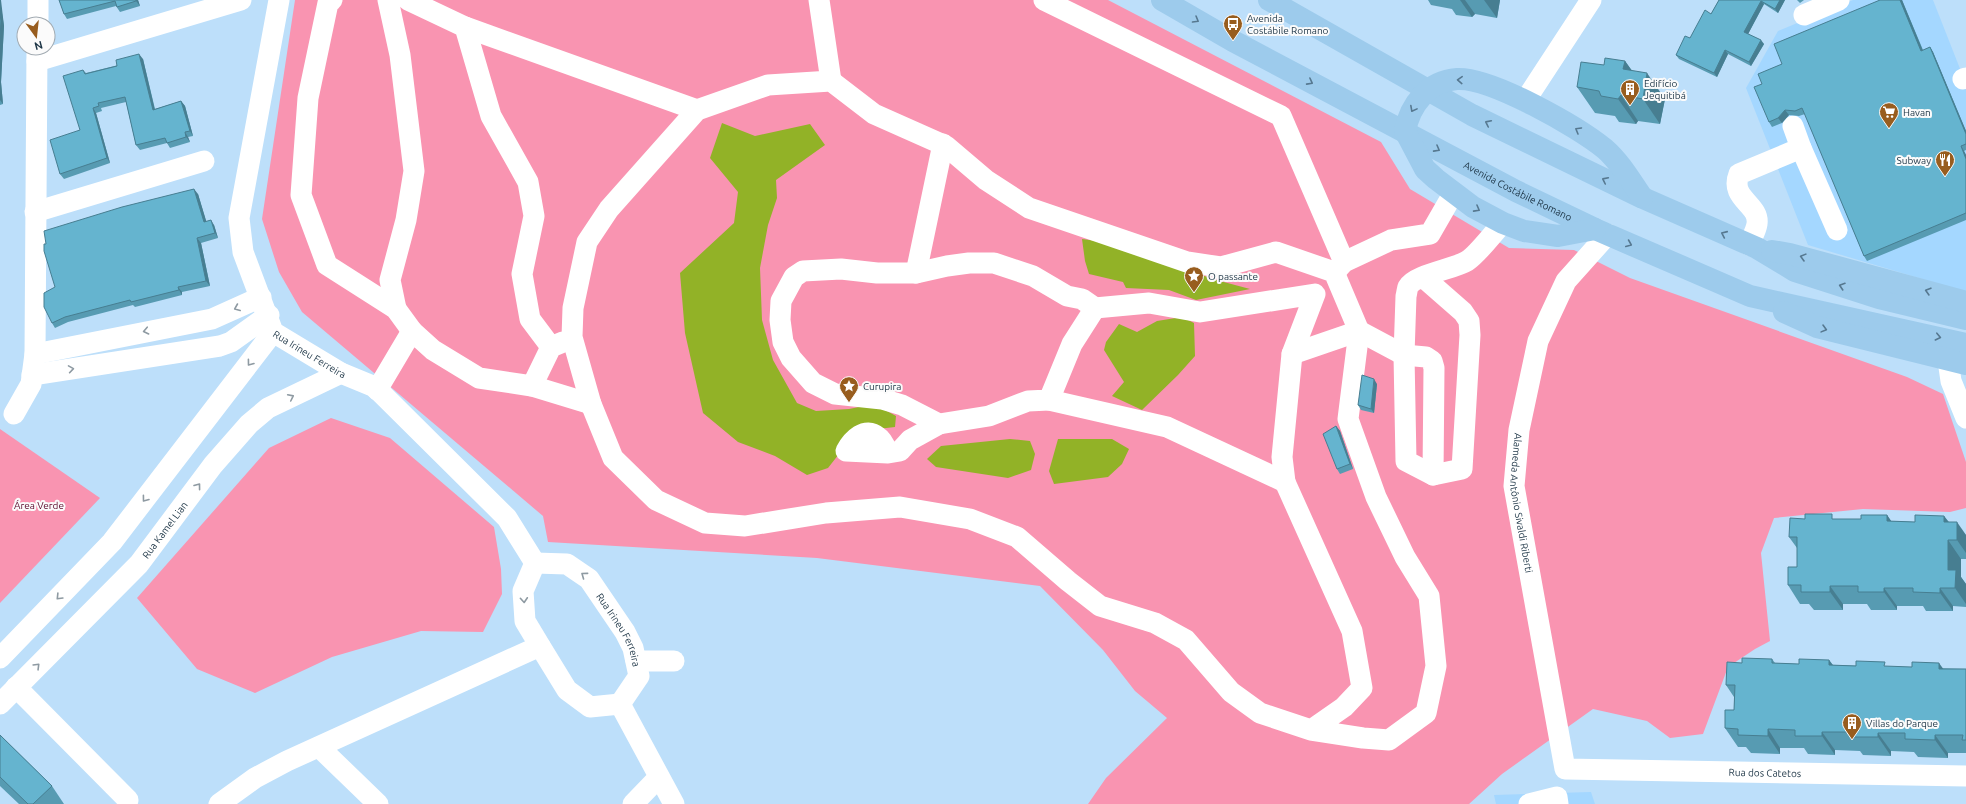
<svg xmlns="http://www.w3.org/2000/svg" width="1966" height="804" font-family="Ubuntu,sans-serif">
  <style>
    .built { fill: #a4d7ff }
    .green { fill: #f994b1 }
    .water { fill: #92b227 }
    .lines { fill: none; stroke-linecap: round; stroke-linejoin: round }
    .minor { stroke: #fff; stroke-width: 21 }
    .major { stroke: #9dcbec; stroke-width: 22 }
    .wall { fill: #579bb2 }
    .shaded-wall { fill: #477e91 }
    .building { fill: #65b4cf; stroke: #477e91 }
    .oneway { stroke: #567890 }
    .oneway2 { stroke: #8e9aa2 }
    .labels { text-anchor: middle; dominant-baseline: central; stroke-width: 4; stroke-linejoin: round; paint-order: stroke }
    .poi-label { font-size: 10px; fill: #1c3445; stroke: #fbfbfb; text-anchor: start }
    .street-label { font-size: 10px; fill: #1c3445; stroke: #fbfbfb }
    .park-label { font-size: 10px; fill: #5a082b; stroke: #fbfbfb }
  </style>
  <rect width="100%" height="100%" fill="#bddffa"/>
  <!-- built -->
  <g class="built">
    <path d="M1853,0H1933L1966,84V292L1808,245L1746,88L1778,31Z"/>
    <path d="M1591,792L1595,804H1496L1494,795Z"/>
  </g>
  <!-- green -->
  <g class="green">
    <path d="M295,0H1108L1381,142L1410,189L1509,248L1574,250L1630,278L1907,377L1943,394L1966,462V508L1950,512L1863,509L1774,518L1761,553L1770,641L1755,649L1728,667L1703,734L1670,738L1647,721L1593,709L1502,774L1469,804H1088L1106,778L1167,718L1135,691L1103,650L1040,586L817,558L548,542L543,516L302,312L279,272L262,219Z"/>
    <path d="M331,418L390,438L494,527L501,569L502,594L483,632L421,631L332,657L255,693L197,669L137,598L269,448Z"/>
    <path d="M0,429L100,498L0,603Z"/>
  </g>
  <!-- water -->
  <g class="water">
    <path d="M722,123L755,136L810,124L825,145L776,180L777,198L768,225L760,268L762,320L773,360L797,403L816,411L849,409L874,404L896,416L895,427L852,432L846,445L828,468L807,475L775,456L738,442L703,413L685,333L680,273L734,223L738,192L710,158Z"/>
    <path d="M1082,239L1127,245L1164,263L1220,281L1250,289L1196,300L1169,290L1126,288L1123,282L1089,274L1085,261Z"/>
    <path d="M1182,317L1194,323L1195,356L1178,375L1142,410L1112,396L1124,382L1104,350L1106,342L1119,324L1137,332L1157,321Z"/>
    <path d="M1010,439L1030,441L1035,454L1031,470L1008,478L936,467L927,459L941,446Z"/>
    <path d="M1058,439H1112L1129,449L1122,464L1108,477L1054,484L1049,471Z"/>
  </g>
  <g class="lines">
    <!-- minor -->
    <g class="minor">
      <path id="s1" d="M279,0L239,218L243,252L273,332L341,373L375,387L507,518L535,563"/>
      <path d="M332,0L328,3L308,98L301,195L327,265L396,309L412,331"/>
      <path d="M388,0L400,55L414,171L406,220L390,280L396,309"/>
      <path d="M408,0L465,27L491,116L528,182L534,216L522,274L530,319L551,347"/>
      <path d="M819,0L831,81"/>
      <path d="M1044,0L1281,116L1344,262"/>
      <path d="M1804,15L1839,0"/>
      <path d="M38,24V0"/>
      <path d="M465,27L697,110"/>
      <path d="M37,61L241,0"/>
      <path d="M1963,79L1966,78"/>
      <path d="M1525,101L1591,0"/>
      <path d="M1801,148L1837,230"/>
      <path d="M35,212L204,161"/>
      <path id="s2" d="M1608,234L1566,281L1538,341L1519,430L1514,486L1565,769L1966,776"/>
      <path d="M1749,245C1751,239 1756,231 1757,224C1760,204 1729,199 1739,174L1801,148L1793,126"/>
      <path d="M969,263H994L1033,276L1067,296L1082,299L1095,308L1072,344L1049,400L1028,401L989,416L939,424L902,405L882,399L835,394L813,383L791,358L783,342L780,320L781,301L794,277L803,271L841,269L877,273H916L947,266Z"/>
      <path d="M1335,272L1344,262L1391,240L1430,234L1453,194"/>
      <path d="M916,273L943,144"/>
      <path d="M1423,277L1463,312L1469,321L1470,335L1462,469L1433,475L1406,461L1404,355L1406,296C1407,293 1407,289 1408,287C1414,275 1454,269 1467,261C1478,254 1493,233 1503,223"/>
      <path d="M35,354L212,319L261,297"/>
      <path d="M1292,354L1359,331L1404,355L1426,357L1432,361L1434,368L1433,475"/>
      <path d="M1948,360L1951,381L1966,418"/>
      <path d="M32,375L220,346L231,342L269,315"/>
      <path d="M532,386L551,347L563,342"/>
      <path d="M377,390L412,331L433,350L479,378L532,386L591,404"/>
      <path d="M1049,400L1167,427L1285,482L1282,457L1292,354L1315,294L1200,312L1149,303L1095,308"/>
      <path d="M14,414L31,384L35,354L37,48"/>
      <path d="M888,453C886,448 883,440 878,437C865,426 852,440 846,451L888,453L900,451L910,440L939,424"/>
      <path d="M1285,482L1352,631L1362,688L1344,707L1311,730L1260,713L1231,692L1186,640L1155,623L1100,606L1068,581L1017,537L970,519L900,507L826,513L745,526L705,523L656,500L613,458L591,404L572,337L573,308L587,242L609,209L697,110L768,85L831,81L874,114L946,146L986,180L1029,208L1187,262L1221,267L1276,252L1334,272L1359,331L1348,419L1376,497L1405,557L1429,596L1436,666L1426,713L1389,740L1363,738L1311,730"/>
      <path id="s3" d="M535,563L567,564L589,579L625,632L633,648L639,676L620,704"/>
      <path d="M535,563L523,591L525,621L540,646L567,690L590,707L620,704"/>
      <path d="M0,658L112,542L273,332"/>
      <path d="M636,661H674"/>
      <path d="M16,687L128,800"/>
      <path id="s4" d="M0,704L139,564L213,465L249,424L268,408L341,373"/>
      <path d="M620,704L674,804"/>
      <path d="M319,747L378,804"/>
      <path d="M219,804L255,778L287,761L540,646"/>
      <path d="M633,804L659,777"/>
      <path d="M1529,804L1557,797L1558,804"/>
    </g>
    <!-- major -->
    <g class="major">
      <path id="s5" d="M1162,0L1233,41L1516,191L1595,229L1750,296L1966,344"/>
      <path d="M1269,0L1472,115L1643,198L1757,248L1795,271L1879,298L1966,319"/>
      <path d="M1595,229L1558,236L1524,231L1503,223L1473,207L1436,179L1425,169L1405,131C1410,105 1428,81 1457,79C1491,77 1578,127 1605,149C1620,162 1631,181 1642,197"/>
      <path d="M1772,251L1790,254L1966,302"/>
      <path d="M1784,312L1817,327L1966,364"/>
    </g>
  </g>
  <!-- wall -->
  <g class="wall">
    <path d="M0,0L4,26L1,82L3,104L0,105Z"/>
    <path d="M59,0H138L140,6L120,12L116,6L67,19L64,14Z"/>
    <path d="M1428,0H1500L1497,18L1475,14L1472,17L1456,15L1452,9L1431,5Z"/>
    <path d="M1719,0H1785L1778,13L1764,4L1748,34L1764,44L1751,66L1728,54L1717,77L1679,59L1676,55L1690,38L1711,14Z"/>
    <path d="M1797,0H1804L1800,3Z"/>
    <path d="M1880,0H1902L1923,50L1930,47L1933,52L1966,131V150L1964,151L1966,155V220L1867,261L1864,256L1805,114L1799,116L1789,115L1782,123L1772,127L1769,122L1762,84L1782,64Z"/>
    <path d="M143,59L155,109L181,101L185,106L193,136L188,137L190,142L170,148L167,143L140,150L136,145L126,102L101,108L102,111L96,113L110,163L64,179L60,174L80,130L83,70L86,73Z"/>
    <path d="M1625,61L1632,71L1665,99L1660,124L1638,121L1636,124L1619,122L1615,116L1595,113L1577,87L1604,65Z"/>
    <path d="M198,194L206,221L214,225L218,238L201,243L210,286L182,292V295L135,307L133,305L68,322L55,328L52,323L55,287Z"/>
    <path d="M1377,384L1374,413L1361,410L1358,405Z"/>
    <path d="M1336,426L1340,431L1353,469L1340,474L1337,469Z"/>
    <path d="M1887,515L1891,521L1915,522L1944,516L1949,522L1966,535V559H1961V577L1966,584V607L1953,606V611H1926L1923,606H1897V610H1871L1867,604H1843V610H1814L1809,604H1800L1788,585L1797,567V548L1789,537L1835,519H1861Z"/>
    <path d="M1772,659L1775,663L1799,664L1829,660L1833,665L1966,669V753H1948V758L1918,757L1914,752L1891,751V756L1863,755L1860,751L1835,750V755L1808,754L1804,748H1780V754L1751,753L1746,747H1738L1725,728L1734,710V697L1726,685L1742,663Z"/>
    <path d="M0,735L52,786L64,804H19L0,786Z"/>
  </g>
  <!-- shaded-wall -->
  <g class="shaded-wall">
    <path d="M0,0H1L4,26L1,82L3,104L0,100Z"/>
    <path d="M136,0H138L140,6L136,1Z"/>
    <path d="M1460,0H1465L1475,14L1472,17Z"/>
    <path d="M1484,0H1500L1497,18Z"/>
    <path d="M1780,0H1785L1778,13L1775,9Z"/>
    <path d="M1900,0H1902L1925,56L1921,51Z"/>
    <path d="M1761,1L1764,4L1747,36L1744,32Z"/>
    <path d="M1761,40L1764,44L1751,66L1749,62Z"/>
    <path d="M1930,47L1933,52L1966,131V134Z"/>
    <path d="M1725,50L1728,54L1717,77L1714,73Z"/>
    <path d="M139,54L143,59L156,115L153,110Z"/>
    <path d="M1625,61L1643,86L1623,69Z"/>
    <path d="M1647,73L1665,99L1660,124L1643,99Z"/>
    <path d="M1621,95L1638,121L1636,124L1618,99Z"/>
    <path d="M181,101L185,106L193,136L190,131Z"/>
    <path d="M93,108L96,113L110,163L107,158Z"/>
    <path d="M1785,110L1789,115L1782,123L1778,118Z"/>
    <path d="M185,132L188,137L190,142L186,137Z"/>
    <path d="M1961,146L1964,151L1966,155V159Z"/>
    <path d="M194,189L198,194L208,227L204,222Z"/>
    <path d="M211,220L214,225L218,238L215,233Z"/>
    <path d="M197,238L201,243L210,286L206,281Z"/>
    <path d="M178,287L182,292V295L179,290Z"/>
    <path d="M1374,379L1377,384L1374,413L1371,409Z"/>
    <path d="M1336,426L1340,431L1353,469L1350,464Z"/>
    <path d="M1887,515L1900,534L1887,521Z"/>
    <path d="M1944,516L1957,534L1944,522Z"/>
    <path d="M1957,522L1966,535V553L1957,540Z"/>
    <path d="M1948,540L1961,559V577L1966,584V604L1955,588L1948,570Z"/>
    <path d="M1830,586L1843,604V610L1830,592Z"/>
    <path d="M1884,588L1897,606V610L1884,592Z"/>
    <path d="M1940,588L1953,606V611L1940,593Z"/>
    <path d="M1829,660L1842,678L1829,665Z"/>
    <path d="M1939,663L1952,681L1939,669Z"/>
    <path d="M1768,729L1780,748V754L1768,736Z"/>
    <path d="M1822,732L1835,750V755L1822,736Z"/>
    <path d="M1878,733L1891,751V756L1878,737Z"/>
    <path d="M1935,735L1948,753V758L1935,740Z"/>
  </g>
  <!-- building -->
  <g class="building">
    <path d="M59,0H136V1L117,7L115,1L64,14Z"/>
    <path d="M1719,0H1780L1775,9L1761,1L1744,32L1761,40L1749,62L1725,50L1714,73L1676,55L1685,36L1690,38L1705,10L1711,14Z"/>
    <path d="M1880,0H1900L1921,51L1930,47L1966,134V144L1961,146L1966,159V213L1864,256L1802,108L1795,111L1785,110L1778,118L1769,122L1754,87L1762,84L1758,74L1782,64L1774,44Z"/>
    <path d="M0,14L1,21L0,38Z"/>
    <path d="M139,54L153,110L181,101L190,131L185,132L186,137L167,143L165,138L136,145L125,97L98,103L99,106L93,108L107,158L60,174L50,140L80,130L63,76L83,70L85,74L117,66L116,60Z"/>
    <path d="M1605,58L1625,61L1623,69L1647,73L1643,99L1621,95L1618,99L1601,96L1599,91L1577,87L1581,62L1604,65Z"/>
    <path d="M194,189L204,222L211,220L215,233L197,238L206,281L178,287L179,290L131,302L130,300L65,317L52,323L44,307V293L55,287L44,251V244H46L44,231L122,207Z"/>
    <path d="M1362,375L1374,379L1371,409L1358,405Z"/>
    <path d="M1336,426L1350,464L1337,469L1323,434Z"/>
    <path d="M1805,514H1832V519H1861V515H1887V521L1915,522V515L1944,516V522H1957V540H1948V570H1956L1955,588H1940V593L1913,592V588H1884V592H1858V586H1830V592H1801V585H1788V567H1797V537H1789L1790,518L1805,519Z"/>
    <path d="M1742,658L1772,659V663L1799,664V659L1829,660V665L1856,666V661L1885,662L1884,666L1912,667V662L1939,663V669H1966V740H1962L1963,735H1935V740L1905,739V733H1878V737H1850V732H1822V736H1795V730L1768,729V736L1738,735V729L1725,728V710H1734L1735,685H1726L1727,662L1742,663Z"/>
    <path d="M0,735L52,786L33,804H28L0,777Z"/>
  </g>
  <!-- one-way arrows -->
  <defs><path id="oneway-chevron" d="M-2-3.5L2.5 0L-2 3.5" fill="none" stroke-width="1.6" stroke-linecap="round" stroke-linejoin="round"/></defs>
  <g class="oneway">
    <use href="#oneway-chevron" transform="translate(1196 20) rotate(30)"/>
    <use href="#oneway-chevron" transform="translate(1460 80) rotate(-177)"/>
    <use href="#oneway-chevron" transform="translate(1310 82) rotate(28)"/>
    <use href="#oneway-chevron" transform="translate(1413 109) rotate(118)"/>
    <use href="#oneway-chevron" transform="translate(1488 123) rotate(-154)"/>
    <use href="#oneway-chevron" transform="translate(1578 130) rotate(-150)"/>
    <use href="#oneway-chevron" transform="translate(1437 149) rotate(29)"/>
    <use href="#oneway-chevron" transform="translate(1605 180) rotate(-154)"/>
    <use href="#oneway-chevron" transform="translate(1477 209) rotate(29)"/>
    <use href="#oneway-chevron" transform="translate(1724 234) rotate(-156)"/>
    <use href="#oneway-chevron" transform="translate(1629 244) rotate(23)"/>
    <use href="#oneway-chevron" transform="translate(1803 257) rotate(-165)"/>
    <use href="#oneway-chevron" transform="translate(1842 286) rotate(-162)"/>
    <use href="#oneway-chevron" transform="translate(1928 291) rotate(-164)"/>
    <use href="#oneway-chevron" transform="translate(1824 329) rotate(15)"/>
    <use href="#oneway-chevron" transform="translate(1938 337) rotate(13)"/>
  </g>
  <g class="oneway2">
    <use href="#oneway-chevron" transform="translate(237 308) rotate(157)"/>
    <use href="#oneway-chevron" transform="translate(146 331) rotate(168)"/>
    <use href="#oneway-chevron" transform="translate(250 363) rotate(127)"/>
    <use href="#oneway-chevron" transform="translate(71 369) rotate(-9)"/>
    <use href="#oneway-chevron" transform="translate(291 397) rotate(-26)"/>
    <use href="#oneway-chevron" transform="translate(198 486) rotate(-53)"/>
    <use href="#oneway-chevron" transform="translate(145 499) rotate(127)"/>
    <use href="#oneway-chevron" transform="translate(584 575) rotate(-144)"/>
    <use href="#oneway-chevron" transform="translate(59 597) rotate(134)"/>
    <use href="#oneway-chevron" transform="translate(524 600) rotate(86)"/>
    <use href="#oneway-chevron" transform="translate(37 666) rotate(-45)"/>
  </g>
  <!-- icons -->
  <defs>
    <symbol id="bus-pin" viewBox="-11 -11 22 30"><path d="M0 17L-7.5 6A9.5 9.5 0 1 1 7.5 6Z" fill="#985d1e" stroke="#fbfbfb"/><path d="M-5-6H5V4H4V6H2V4H-2V6H-4V4H-5ZM-3.5-4V0h7V-4ZM-3.5 1.2v1.5H-2V1.2ZM2 1.2v1.5H3.5V1.2Z" fill="#fff"/></symbol>
    <symbol id="building-pin" viewBox="-11 -11 22 30"><path d="M0 17L-7.5 6A9.5 9.5 0 1 1 7.5 6Z" fill="#985d1e" stroke="#fbfbfb"/><path d="M-4-6H4V6H1V3H-1V6H-4ZM-2.5-4.3h1.7v1.8h-1.7ZM.8-4.3h1.7v1.8H.8ZM-2.5-1h1.7V.8h-1.7ZM.8-1h1.7V.8H.8Z" fill="#fff"/></symbol>
    <symbol id="supermarket-pin" viewBox="-11 -11 22 30"><path d="M0 17L-7.5 6A9.5 9.5 0 1 1 7.5 6Z" fill="#985d1e" stroke="#fbfbfb"/><path d="M-6-5.5h2.5l.6 2H6L4.5 2H-2.5L-4.4-4H-6ZM-1.5 3.2a1.3 1.3 0 1 0 .1 0ZM3 3.2a1.3 1.3 0 1 0 .1 0Z" fill="#fff"/></symbol>
    <symbol id="restaurant-pin" viewBox="-11 -11 22 30"><path d="M0 17L-7.5 6A9.5 9.5 0 1 1 7.5 6Z" fill="#985d1e" stroke="#fbfbfb"/><path d="M-5-6h1v4h1v-4h1v4h1v-4h1v5L-1.5 .5V6h-2V.5L-5-1ZM5-6V6H3V1.5H1.5Q1.5-4 5-6Z" fill="#fff"/></symbol>
    <symbol id="sight-pin" viewBox="-11 -11 22 30"><path d="M0 17L-7.5 6A9.5 9.5 0 1 1 7.5 6Z" fill="#985d1e" stroke="#fbfbfb"/><path d="M0-6L1.8-2.2L6-1.7L2.9 1.2L3.7 5.4L0 3.3L-3.7 5.4L-2.9 1.2L-6-1.7L-1.8-2.2Z" fill="#fff"/></symbol>
  </defs>
  <g fill-rule="evenodd">
    <use href="#bus-pin" x="1222" y="13" width="22" height="30"/>
    <use href="#building-pin" x="1619" y="78" width="22" height="30"/>
    <use href="#supermarket-pin" x="1878" y="101" width="22" height="30"/>
    <use href="#restaurant-pin" x="1934" y="149" width="22" height="30"/>
    <use href="#sight-pin" x="1183" y="265" width="22" height="30"/>
    <use href="#sight-pin" x="838" y="375" width="22" height="30"/>
    <use href="#building-pin" x="1841" y="712" width="22" height="30"/>
  </g>
  <g class="labels">
    <!-- poi labels -->
    <g class="poi-label">
      <text x="1247" y="18">Avenida<tspan x="1247" dy="12">Costábile Romano</tspan></text>
      <text x="1644" y="83">Edifício<tspan x="1644" dy="12">Jequitibá</tspan></text>
      <text x="1903" y="112">Havan</text>
      <text x="1931" y="160" text-anchor="end">Subway</text>
      <text x="1208" y="276">O passante</text>
      <text x="863" y="386">Curupira</text>
      <text x="1866" y="723">Villas do Parque</text>
    </g>
    <!-- street labels -->
    <g class="street-label">
      <text stroke="none"><textPath href="#s5" startOffset="404">Avenida Costábile Romano</textPath></text>
      <text stroke="none"><textPath href="#s1" startOffset="384">Rua Irineu Ferreira</textPath></text>
      <text stroke="none"><textPath href="#s2" startOffset="294">Alameda Antônio Sivaldi Riberti</textPath></text>
      <text stroke="none"><textPath href="#s4" startOffset="240">Rua Kamel Lian</textPath></text>
      <text stroke="none"><textPath href="#s3" startOffset="118">Rua Irineu Ferreira</textPath></text>
      <text stroke="none"><textPath href="#s2" startOffset="764">Rua dos Catetos</textPath></text>
    </g>
    <!-- park labels -->
    <g class="park-label">
      <text x="39" y="505">Área Verde</text>
    </g>
  </g>
  <!-- north arrow -->
  <g transform="translate(36 36) rotate(165)"><circle r="19" fill="#fbfbfb" stroke="#a2abb2"/>
  <path d="M0-3L7 15L0 10L-7 15Z" fill="#985d1e"/>
  <text y="-6" font-size="11" font-weight="bold" text-anchor="middle" fill="#1c3445">N</text>
  </g>
</svg>
